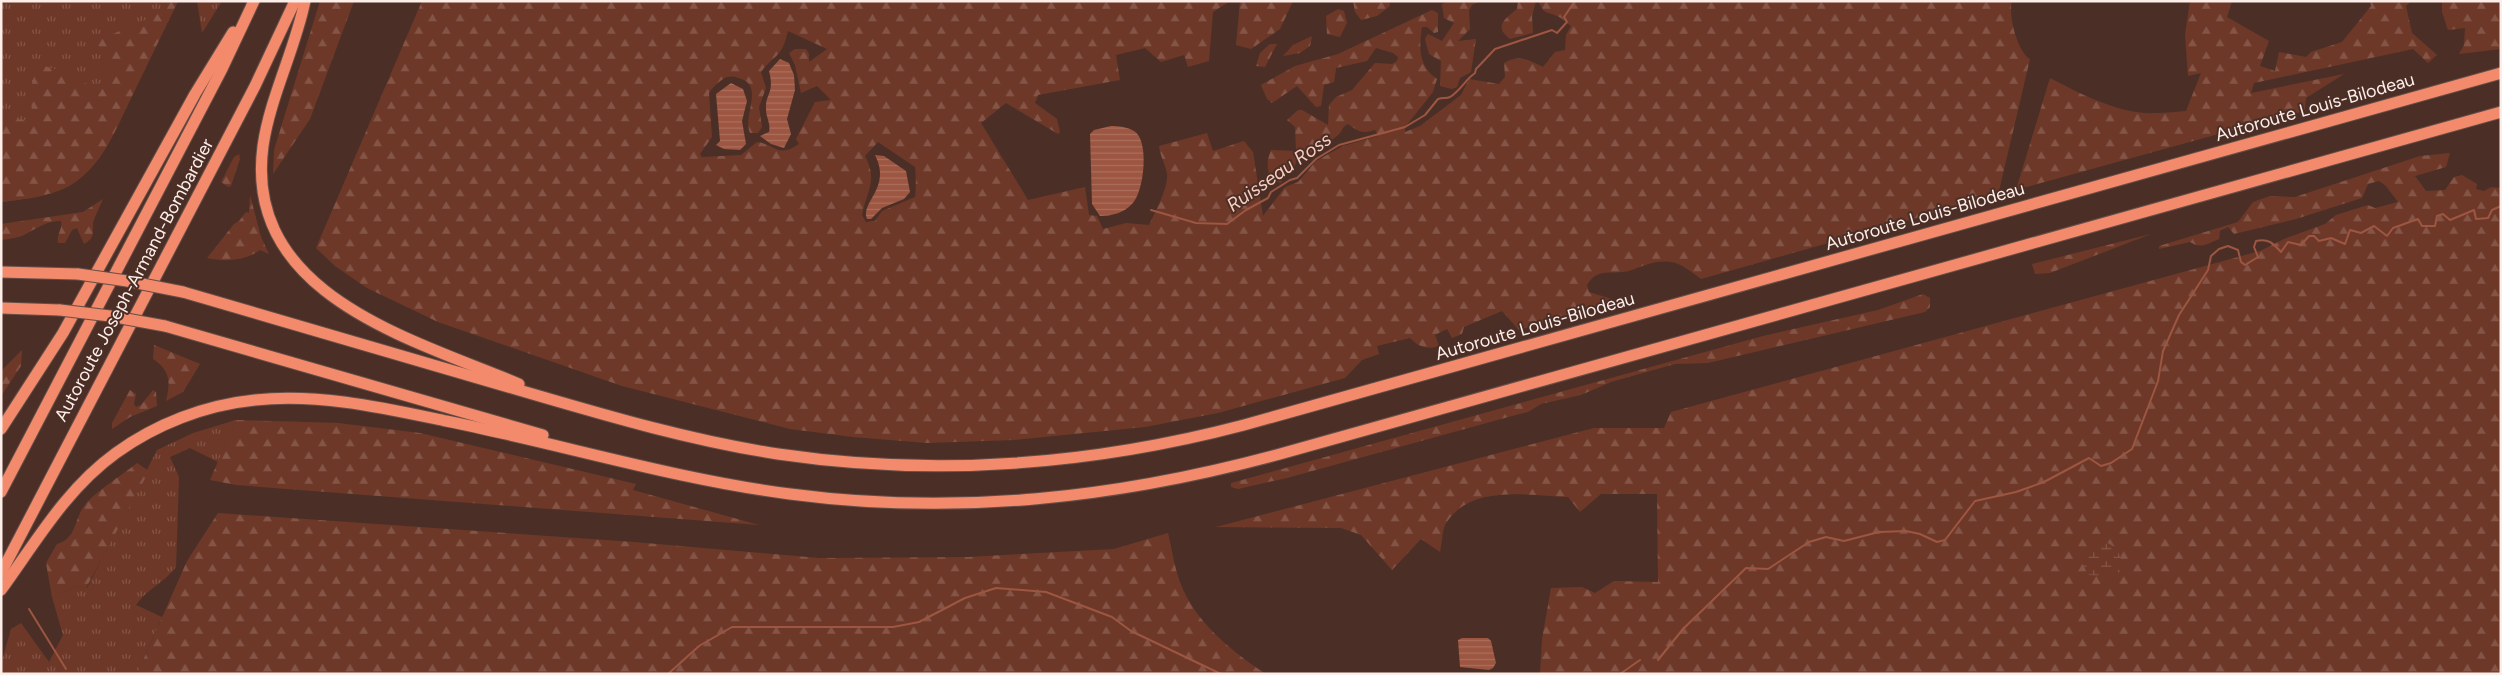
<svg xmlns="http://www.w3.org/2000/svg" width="2502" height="675" font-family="Figtree,sans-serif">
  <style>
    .grass { fill: url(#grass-tufts) }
    .forest { fill: url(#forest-firs); fill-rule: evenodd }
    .wetland { fill: url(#wetland-marsh) }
    .water { fill: url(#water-rules) }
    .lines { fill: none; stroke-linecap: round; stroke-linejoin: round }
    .stream { stroke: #9c5641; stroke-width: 2 }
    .highway-casing { stroke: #664e47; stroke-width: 13 }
    .highway { stroke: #f28a6b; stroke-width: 11 }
    .highway-bridge-casing { stroke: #664e47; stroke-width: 13; stroke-linecap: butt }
    .highway-bridge { stroke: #f28a6b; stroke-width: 11 }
    .labels { text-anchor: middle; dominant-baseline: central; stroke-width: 4; stroke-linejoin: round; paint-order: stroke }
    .street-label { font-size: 18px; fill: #feeeea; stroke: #4b2f26 }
    .water-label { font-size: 19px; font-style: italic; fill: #f9cec2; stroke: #4b2f26 }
  </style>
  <defs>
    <pattern id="grass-tufts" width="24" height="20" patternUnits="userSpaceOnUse" patternTransform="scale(1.25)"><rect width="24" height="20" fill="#6e3828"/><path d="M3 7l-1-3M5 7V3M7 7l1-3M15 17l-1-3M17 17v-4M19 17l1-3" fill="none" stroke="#845547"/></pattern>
    <pattern id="forest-firs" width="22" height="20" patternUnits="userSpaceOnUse" patternTransform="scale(1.25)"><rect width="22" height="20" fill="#6e3828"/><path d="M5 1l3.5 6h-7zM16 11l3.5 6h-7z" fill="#845547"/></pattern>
    <pattern id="wetland-marsh" width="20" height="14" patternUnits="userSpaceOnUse" patternTransform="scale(1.25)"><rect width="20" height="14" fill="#6e3828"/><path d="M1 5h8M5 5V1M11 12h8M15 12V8" fill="none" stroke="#845547"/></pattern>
    <pattern id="water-rules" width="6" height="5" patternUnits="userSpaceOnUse" patternTransform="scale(1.25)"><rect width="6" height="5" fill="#9c5641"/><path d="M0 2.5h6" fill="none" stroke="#ab6f5d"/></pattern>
  </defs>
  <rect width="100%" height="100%" fill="#4b2f26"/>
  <!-- grass -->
  <g class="grass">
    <path d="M1,1H178C163,32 148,63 133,94C118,124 105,160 78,180C58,196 26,199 1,202Z"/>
    <path d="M197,1H222L202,33Z"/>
    <path d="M236,420L218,462L190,448L170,457L179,477L176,567C165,582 146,590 136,605L162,617L137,674H1V664L11,629L21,623L49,662L63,635L52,597L77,586L87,588L157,450L193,433Z"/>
  </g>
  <!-- forest -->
  <g class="forest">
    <path d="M165,1H178C163,32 148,63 133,94C118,124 105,160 78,180C57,196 26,199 1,202V115L13,119L28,120L32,111L30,92L37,64L69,73L90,86L103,85L109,76L97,41L165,11Z"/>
    <path d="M320,1H354L310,119L273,174L274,150Z"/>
    <path d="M422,1H1230L1213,12L1209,61L1188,67L1184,55L1161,62L1145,48L1116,55L1120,80L1038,95L1035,103L1057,119L1060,132L1058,134L1006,103L981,123L1028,200L1085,187L1089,215L1097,216L1103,229L1126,223L1149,225C1155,213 1169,186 1167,173C1165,163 1160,156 1159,146L1207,133L1213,151L1244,141L1253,152L1263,216L1285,187L1298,182L1316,161L1343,146L1378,136L1375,130C1362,134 1359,132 1348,124C1341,127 1343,131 1338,135C1327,144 1312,155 1298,156L1294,168L1287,170L1281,183L1271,180C1267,168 1266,162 1271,150L1296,151L1295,127L1287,120L1298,110H1302L1328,125L1329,105L1336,97L1352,90L1375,63L1392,64L1397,61L1398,57L1393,53L1376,48L1367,61L1336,68L1334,82L1324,85L1321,106L1316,107L1297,86L1272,103L1267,99L1261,85L1295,66L1338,54L1432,10L1438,13V32L1434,33L1427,27H1422C1419,47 1418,66 1437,79L1433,92L1405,127V132L1420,126L1461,95L1469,79L1499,84L1505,77L1504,63C1519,54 1529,60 1543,67L1555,52L1565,50L1566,35L1571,26C1567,23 1562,18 1557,16C1544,10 1546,16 1538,1H2012C2008,15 2017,51 2030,59L1998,195L1701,279C1693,273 1681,263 1671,262C1655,260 1644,266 1629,271C1613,275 1597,267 1587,285L1589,292L1618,301L1519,330L1502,311L1464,327L1462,334L1452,338L1447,329L1435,335L1439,346C1427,350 1419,347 1410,338L1377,346L1379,354L1362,360L1345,378L1218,413L1145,427L1014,440L927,443L853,437L790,429L622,386L438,322L367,288L335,266L316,248ZM788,31L827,49L809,62V54L806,49H795L789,53L795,65L801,93L817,86L831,100L815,102L796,139L799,144C777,159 776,144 757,142L741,155L702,157L700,154L712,137L709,93C712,88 717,83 723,79C728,76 733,76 738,78C766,84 742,116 750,133H758L762,127L759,107L766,88L761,72C776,52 781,60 788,31ZM878,142L915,167C916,171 916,193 915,197L882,211L875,221L866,222L862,215C867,190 878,181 865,156Z"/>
    <path d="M1240,1H1293L1280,29L1251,49L1236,45Z"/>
    <path d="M1353,1H1389L1390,6L1377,16L1361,20L1355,12Z"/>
    <path d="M1449,1H1481L1472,5L1469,11L1470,29L1458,41L1476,39L1471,72L1460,78L1457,87L1452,89L1440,86L1441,61L1429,54L1425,39L1428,34L1442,41L1454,23L1444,18L1442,4Z"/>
    <path d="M1518,1H1536L1532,16L1533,33L1510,39C1493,26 1505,19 1517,9Z"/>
    <path d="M2190,1H2232L2227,17L2269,41L2260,66L2275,71L2279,52L2306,57L2311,52L2342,42L2371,6L2370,1H2411L2406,6L2412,33L2437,55L2428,63L2413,49L2254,83L2251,93L2344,74L2306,98L2305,109L2298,113H2278L2273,119L2016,190L2050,78C2079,93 2111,110 2144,113C2158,114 2173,112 2186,111L2201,73L2188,76L2185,35Z"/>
    <path d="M2442,1H2501V49L2459,54L2464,45L2465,28L2448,30L2442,12Z"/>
    <path d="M1338,9L1344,11L1347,23L1340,37L1327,34L1326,16Z"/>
    <path d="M1312,36L1310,46L1300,53L1283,56L1293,45Z"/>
    <path d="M1270,44H1277L1265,67L1256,66L1260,53Z"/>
    <path d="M2450,153L2446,167L2415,176L2426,191L2445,190L2454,177L2462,175L2477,184L2476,189L2484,191L2491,187L2501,188V674H1540L1542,639L1551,588L1582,587L1595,593L1614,581L1658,582L1657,494H1601L1580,512L1568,497C1528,496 1469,483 1445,525C1442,532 1442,544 1440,552L1421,539L1392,570L1361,535L1341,528L1216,527L1594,428H1664L1671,412L2260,251L2284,239L2325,224L2336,215L2368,205L2375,208L2398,202L2386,186L2379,181L2368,184L2362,198L2296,219L2234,234L2228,227L2220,231L2219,239C2207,244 2201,249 2190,242L2159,249V246L2238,222L2253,202L2270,196L2295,197L2420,156Z"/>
    <path d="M239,154L240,159L231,186L228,187L221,182L234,157Z"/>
    <path d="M250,195L261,237L269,254L260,250C245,261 225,262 207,258L234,224L239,221L246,212L249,213Z"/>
    <path d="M103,199C100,206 95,216 93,223C92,233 96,237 84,244L77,228L72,230L65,243H58C56,235 63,229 61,221C47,220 34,230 22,236C16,238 8,239 1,240V224L83,212Z"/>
    <path d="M2151,234L2050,273L2035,274L2032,264Z"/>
    <path d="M1923,294L1930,298V307L1925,312L1708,363L1675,364L1611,382L1581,395L1541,404L1528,412L1512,416L1287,478L1238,489L1231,487V483L1763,336L1878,310Z"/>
    <path d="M154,345L200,364L183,392L166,401C171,382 170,370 153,359Z"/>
    <path d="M22,350L21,366L1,396V371Z"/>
    <path d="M130,390L136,394L134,404L136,407L141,405L153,390L156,392L157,406L130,417L112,429V423Z"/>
    <path d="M236,420L338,423L420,433L636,484L633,490L759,525L236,485L210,480Z"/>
    <path d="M137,463L149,471L86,588L77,586L52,597L46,563L57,544C77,539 74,518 85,505C92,494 125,473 137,463Z"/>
    <path d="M218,513L634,542L819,558L968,557L1114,549L1168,533C1172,549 1174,566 1180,582C1194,621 1232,652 1266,674H137L187,561Z"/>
  </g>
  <!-- wetland -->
  <path class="wetland" d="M2108,543C2119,549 2124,560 2120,572L2104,576L2088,575L2081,560L2082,553Z"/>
  <!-- water -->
  <g class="water">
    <path d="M780,59L789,63L794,75L795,90L787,119L791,134L784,148L771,144L760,136L769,132C771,123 766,118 766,109C765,93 775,94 769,71Z"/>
    <path d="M731,83L743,89L747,101L742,121L746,144L740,150L724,149L716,145L720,141L716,94Z"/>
    <path d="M1111,126C1118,126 1128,127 1134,131C1150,140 1144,193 1132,204C1124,213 1111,216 1100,216L1092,204L1090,134L1094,130Z"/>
    <path d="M875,155L884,156L906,171L910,192L904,199L882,208L871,219H867C860,202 892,188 875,155Z"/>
    <path d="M1462,638H1488L1491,641L1496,663L1493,668L1489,670L1460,667L1458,640Z"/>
  </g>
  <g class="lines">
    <!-- stream -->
    <g class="stream">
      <path d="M1151,210L1196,223L1227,224L1246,210L1268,198L1271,192L1290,180L1297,178L1316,159L1339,145L1405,127L1425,115L1438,99C1443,97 1446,99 1450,97C1461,90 1465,80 1475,73L1476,69L1495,49L1552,30L1557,33L1567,22L1564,17L1575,1"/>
      <path d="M29,609L66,669"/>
      <path d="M1658,660L1683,629L1746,568L1768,569L1809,542L1826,537L1844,541L1879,532L1906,531L1920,534L1937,542L1945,540L1975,501L2016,492L2044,482L2089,458L2101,466L2111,463L2132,449L2158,381L2163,351L2179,315L2208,270L2211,256L2219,249L2228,246L2238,250L2241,262L2245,265L2258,257L2254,247L2256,241C2268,238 2273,243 2281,252L2288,242L2301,245L2309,236H2314L2319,241L2331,238L2345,244L2350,230L2361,233L2374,226L2387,236L2393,228L2418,219L2422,226H2435L2437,216L2443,214L2450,220L2474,210L2476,219L2488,218L2492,210L2501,206"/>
      <path d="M668,674L699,646L732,627H893L919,622L965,598L996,588L1046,592L1112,617L1131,631L1221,674"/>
      <path d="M1620,674L1640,660"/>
    </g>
    <defs>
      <g id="highway">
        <path d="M305,1C295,50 270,97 263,146C243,295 412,339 519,384"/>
        <path d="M1,272L78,274"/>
        <path d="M183,292C298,325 413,360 529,393C611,417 693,441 778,454C934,477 1092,465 1244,425L2501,73"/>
        <path d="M1,308L60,310"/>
        <path d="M165,326L543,435"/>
        <path d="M1,429L63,333L195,94L233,32"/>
        <path d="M1,492L222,69L254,1"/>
        <path d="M1,573L255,86L295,1"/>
        <path d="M1,590C36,542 66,489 116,453C156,424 205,405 255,400C319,393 384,408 446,421C561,444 674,479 790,494C957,516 1118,498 1280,454L2501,112"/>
      </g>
    </defs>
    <!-- highway casing -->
    <use href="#highway" class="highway-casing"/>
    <!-- highway -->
    <use href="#highway" class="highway"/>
    <defs>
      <g id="highway-bridge">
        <path d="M78,274L127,281L183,292"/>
        <path d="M60,310L110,316L165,326"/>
      </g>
    </defs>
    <!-- highway-bridge casing -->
    <use href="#highway-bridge" class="highway-bridge-casing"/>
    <!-- highway-bridge -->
    <use href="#highway-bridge" class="highway-bridge"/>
  </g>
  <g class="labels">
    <!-- street labels -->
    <g class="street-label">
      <text transform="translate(2315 107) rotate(-16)">Autoroute Louis-Bilodeau</text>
      <text transform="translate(1925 216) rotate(-16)">Autoroute Louis-Bilodeau</text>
      <text transform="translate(134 280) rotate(-62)">Autoroute Joseph-Armand-Bombardier</text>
      <text transform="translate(1535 326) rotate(-16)">Autoroute Louis-Bilodeau</text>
    </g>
    <!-- water labels -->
    <g class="water-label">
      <text transform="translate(1279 172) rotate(-35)">Ruisseau Ross</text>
    </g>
  </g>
  <!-- border -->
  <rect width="2502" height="675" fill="none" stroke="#feeeea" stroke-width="5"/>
</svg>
